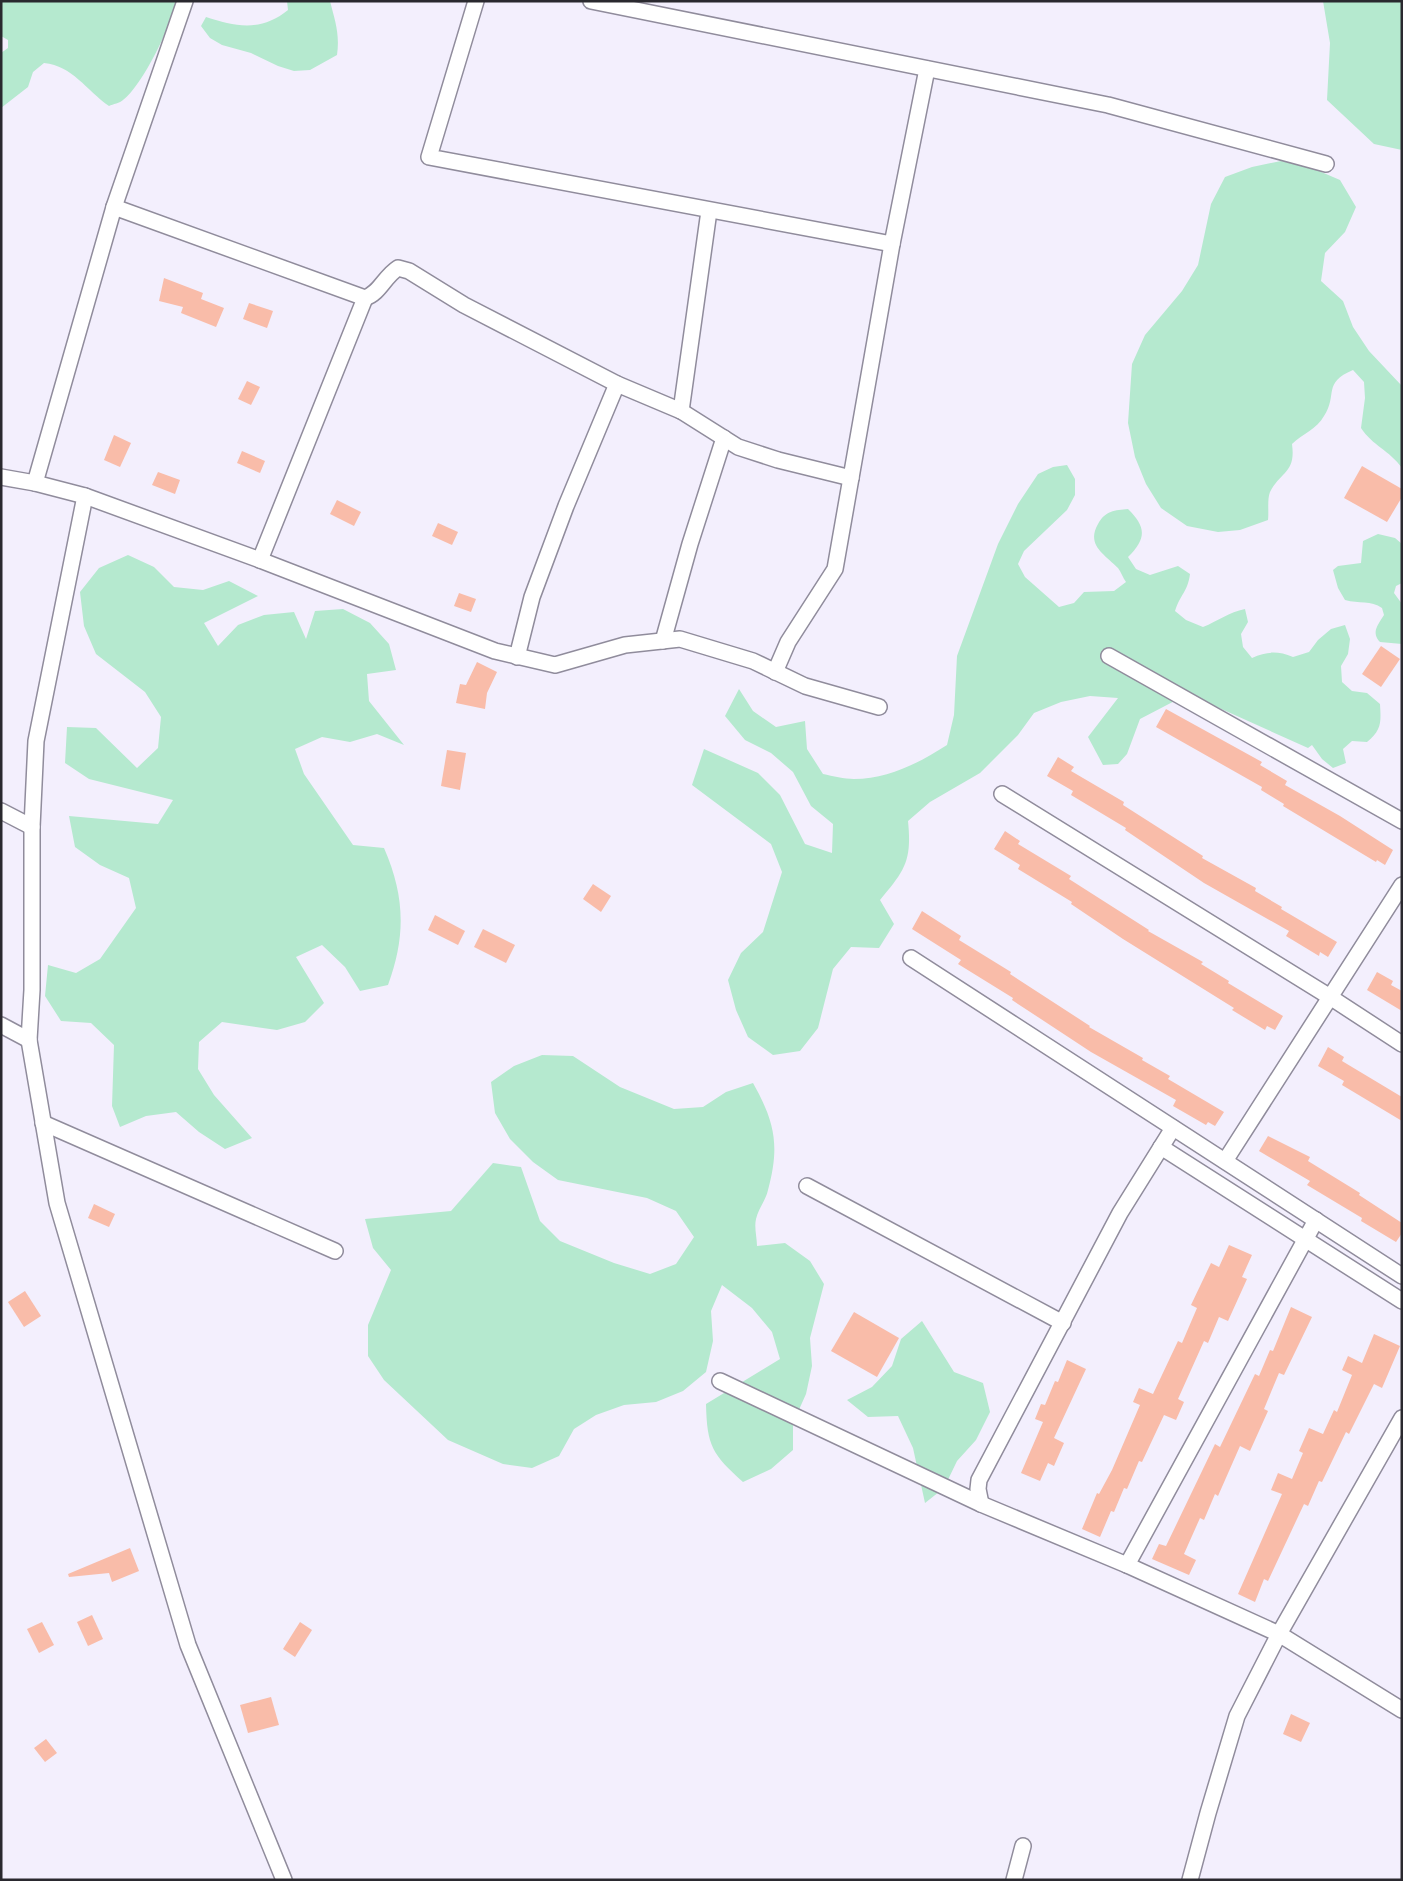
<svg xmlns="http://www.w3.org/2000/svg" width="1403" height="1881" font-family="Ubuntu,sans-serif">
  <style>
    .green { fill: #b5e9cf }
    .building { fill: #f9bca9 }
    .lines { fill: none; stroke-linecap: round; stroke-linejoin: round }
    .minor-casing { stroke: #908c9c; stroke-width: 18 }
    .minor { stroke: #fff; stroke-width: 15 }
  </style>
  <rect width="100%" height="100%" fill="#f3effd"/>
  <!-- green -->
  <g class="green">
    <path d="M1,1H177C171,25 143,85 123,100C120,103 113,104 109,106C86,90 73,66 44,63L33,72L28,87L1,108V53L8,48V40L1,36Z"/>
    <path d="M287,1H330C335,21 340,34 337,55L310,70L294,71L278,66L251,53L222,45L210,38L201,26L206,17C236,27 261,32 288,10Z"/>
    <path d="M1323,1H1402V150L1374,144L1327,100L1330,43Z"/>
    <path d="M1281,161L1312,168L1340,180L1356,207L1345,232L1325,253L1321,281L1343,301L1353,327L1369,351L1402,386V468C1389,450 1373,446 1361,428L1365,398L1364,382L1353,370C1322,383 1338,395 1324,416C1317,429 1302,434 1292,444C1296,473 1281,471 1270,492C1267,499 1269,512 1268,520L1240,530L1218,532L1187,526L1161,508L1146,484L1135,457L1128,423L1132,364L1145,335L1182,291L1198,265L1211,204L1225,177L1252,167Z"/>
    <path d="M1067,465L1075,479V495L1067,510L1024,551L1018,564L1025,577L1059,607L1074,603L1084,592L1114,591L1126,582C1123,578 1121,572 1118,568C1104,554 1086,545 1098,524C1105,511 1115,510 1128,509C1146,527 1147,538 1128,557L1136,569L1150,575L1178,566L1190,574C1188,591 1180,595 1175,611L1186,620L1203,627C1218,621 1229,612 1245,609L1248,622L1241,634L1243,647L1252,658C1267,651 1278,651 1293,657L1309,652L1318,640L1331,629L1345,625L1350,639L1348,654L1341,666L1342,682L1352,691L1367,693L1380,704C1381,722 1382,730 1367,742L1352,741L1343,749L1346,763L1333,768L1322,759L1312,745L1308,748L1188,694L1140,719L1127,754L1118,764L1103,765L1088,737L1118,698L1090,696L1061,702L1034,713L1018,735L980,773L930,802L908,821C912,861 905,870 880,900L894,924L879,948L851,947L833,969L818,1028L800,1051L773,1055L748,1037L736,1010L728,980L741,953L763,932L782,872L771,844L692,785L704,749L758,773L780,795L805,844L832,853L833,824L811,806L793,772L771,753L745,740L725,716L739,689L753,711L776,727L805,721L807,749L823,774C833,776 844,779 854,779C888,779 919,763 947,745L954,715L957,656L998,544L1018,504L1038,474L1053,467Z"/>
    <path d="M1378,534L1395,538L1402,544V583L1396,586L1394,593L1402,604V644L1380,642C1371,632 1378,625 1384,615L1382,608C1371,600 1359,604 1345,600L1338,588L1333,570L1338,566L1361,563L1363,541Z"/>
    <path d="M128,555L154,567L174,587L203,590L229,581L258,596L204,623L218,646L238,625L264,615L294,612L306,639L315,611L343,609L370,623L389,644L396,670L367,674L369,701L404,745L377,734L350,742L322,737L295,749L304,774L353,845L384,848C405,896 406,936 388,985L360,991L345,967L322,945L296,957L324,1003L305,1022L277,1030L222,1022L199,1042L198,1069L214,1095L252,1138L225,1149L199,1132L176,1112L146,1116L120,1127L112,1106L114,1045L91,1023L61,1021L45,996L48,965L76,973L100,959L136,908L129,878L100,865L75,847L69,816L158,824L173,800L89,779L65,763L67,727L96,728L137,768L158,748L161,717L145,692L96,654L84,626L80,592L99,568Z"/>
    <path d="M542,1055L573,1056L620,1087L674,1109L703,1107L726,1092L753,1083C775,1122 780,1146 768,1190C766,1200 758,1209 756,1219C754,1227 757,1238 757,1246L785,1243L810,1261L824,1284L810,1338L812,1366L806,1394L793,1423V1450L771,1469L743,1482C712,1454 707,1446 706,1404L780,1359L772,1332L752,1308L722,1285L711,1311L713,1341L706,1372L683,1391L656,1402L624,1405L596,1415L574,1429L559,1456L532,1468L503,1464L448,1440L384,1380L368,1356V1325L391,1270L373,1248L365,1219L451,1211L493,1163L521,1167L540,1221L560,1241L614,1263L650,1274L676,1264L694,1237L676,1211L647,1198L558,1180L533,1162L510,1139L495,1113L491,1082L514,1066Z"/>
    <path d="M922,1321L954,1372L983,1383L990,1412L976,1440L957,1461L944,1488L925,1503L913,1448L898,1416L868,1417L847,1400L872,1387L892,1366L901,1339Z"/>
  </g>
  <!-- building -->
  <g class="building">
    <path d="M164,278L203,293L201,299L224,308L216,327L181,313L183,307L159,301Z"/>
    <path d="M249,303L273,311L267,328L243,319Z"/>
    <path d="M247,381L260,387L251,405L238,399Z"/>
    <path d="M114,435L131,443L120,467L104,460Z"/>
    <path d="M242,451L265,461L260,473L237,463Z"/>
    <path d="M1362,466L1402,489V497L1387,522L1344,498Z"/>
    <path d="M158,472L180,480L175,494L152,485Z"/>
    <path d="M337,500L361,512L354,526L330,514Z"/>
    <path d="M438,523L458,532L452,545L432,536Z"/>
    <path d="M459,593L476,599L471,612L454,606Z"/>
    <path d="M1381,646L1400,659L1381,687L1362,674Z"/>
    <path d="M477,662L497,672L487,693L485,709L456,703L460,684L466,685Z"/>
    <path d="M1166,709L1262,762L1260,765L1287,781L1285,785L1340,816L1393,850L1385,865L1377,860L1376,862L1283,806L1284,804L1261,790L1262,787L1156,727Z"/>
    <path d="M447,750L466,753L460,790L441,786Z"/>
    <path d="M1058,757L1074,767L1071,771L1124,802L1123,805L1203,856L1202,858L1256,888L1255,891L1282,907L1281,909L1337,942L1328,957L1320,952L1319,956L1286,936L1289,931L1204,883L1125,830L1126,828L1071,795L1073,791L1047,776Z"/>
    <path d="M1005,831L1020,841L1018,844L1071,876L1069,879L1149,930L1148,931L1203,962L1201,964L1229,981L1228,983L1283,1016L1275,1030L1267,1026L1265,1030L1232,1010L1234,1008L1123,939L1071,904L1072,902L1018,869L1020,865L994,849Z"/>
    <path d="M593,884L611,896L601,912L583,899Z"/>
    <path d="M922,911L961,936L959,940L1011,972L1010,974L1090,1026L1089,1027L1143,1058L1142,1060L1170,1076L1168,1079L1224,1112L1215,1126L1208,1122L1206,1125L1173,1106L1176,1100L1091,1052L1012,1000L1013,998L958,964L961,960L912,929Z"/>
    <path d="M435,915L465,931L458,945L428,930Z"/>
    <path d="M483,929L515,945L506,963L474,947Z"/>
    <path d="M1377,972L1393,981L1391,985L1402,991V1011L1367,990Z"/>
    <path d="M1328,1047L1344,1057L1342,1061L1402,1097V1121L1342,1085L1344,1081L1318,1066Z"/>
    <path d="M1268,1136L1310,1157L1308,1161L1360,1193L1359,1195L1402,1223V1233L1396,1242L1361,1221L1362,1218L1307,1185L1310,1181L1259,1151Z"/>
    <path d="M94,1204L115,1214L109,1227L88,1218Z"/>
    <path d="M1229,1245L1252,1255L1242,1277L1247,1279L1228,1321L1219,1317L1208,1343L1204,1341L1178,1399L1184,1402L1176,1420L1164,1415L1142,1462L1139,1461L1127,1489L1124,1488L1114,1512L1111,1511L1100,1537L1082,1529L1097,1493L1099,1494L1112,1470L1140,1405L1133,1402L1139,1388L1153,1394L1178,1341L1182,1343L1197,1308L1191,1305L1211,1263L1219,1267Z"/>
    <path d="M25,1291L41,1316L24,1327L8,1302Z"/>
    <path d="M1291,1307L1312,1317L1284,1375L1279,1373L1264,1409L1268,1411L1250,1451L1240,1446L1218,1496L1215,1494L1204,1520L1200,1518L1184,1554L1196,1560L1189,1575L1152,1559L1159,1544L1166,1546L1215,1444L1220,1447L1255,1374L1259,1376L1270,1350L1273,1351Z"/>
    <path d="M854,1312L899,1338L877,1377L831,1351Z"/>
    <path d="M1374,1334L1400,1346L1382,1388L1374,1384L1349,1434L1346,1432L1322,1482L1319,1481L1308,1506L1304,1504L1268,1581L1264,1579L1255,1602L1238,1594L1282,1494L1271,1490L1278,1473L1292,1479L1303,1453L1299,1451L1309,1428L1323,1434L1334,1410L1337,1412L1352,1375L1342,1370L1348,1356L1362,1363Z"/>
    <path d="M1067,1360L1086,1369L1054,1438L1064,1443L1054,1466L1048,1463L1040,1481L1021,1473L1043,1422L1035,1419L1041,1404L1045,1405L1055,1381L1058,1382Z"/>
    <path d="M130,1548L139,1571L112,1582L109,1573L69,1577L68,1574Z"/>
    <path d="M92,1615L103,1639L88,1646L77,1622Z"/>
    <path d="M42,1622L54,1645L39,1653L27,1629Z"/>
    <path d="M300,1622L312,1630L295,1657L283,1649Z"/>
    <path d="M271,1697L279,1725L248,1733L240,1705Z"/>
    <path d="M1291,1714L1310,1723L1301,1742L1283,1734Z"/>
    <path d="M46,1739L57,1753L45,1762L34,1748Z"/>
  </g>
  <g class="lines">
    <defs>
      <g id="minor">
        <path d="M476,1L429,157L892,244"/>
        <path d="M591,1L1108,105L1326,164"/>
        <path d="M114,207L185,1"/>
        <path d="M681,411L709,211"/>
        <path d="M1,477L35,483L85,496L260,560L495,651L555,665L625,645L680,639L753,661L805,686L879,707"/>
        <path d="M35,483L114,207L365,298C380,293 384,277 398,268L409,271L464,305L617,384L681,411L738,447L778,460L851,478"/>
        <path d="M85,496L36,741L32,827V990L29,1040L57,1203L188,1645L284,1880"/>
        <path d="M260,560L365,298"/>
        <path d="M663,641L690,544L724,438"/>
        <path d="M1109,656L1402,821"/>
        <path d="M517,657L532,597L566,506L617,384"/>
        <path d="M775,672L788,642L835,569L892,244L927,69"/>
        <path d="M1002,794L1330,997L1402,1044"/>
        <path d="M1,811L32,827"/>
        <path d="M911,958L1402,1276"/>
        <path d="M1,1025L29,1040"/>
        <path d="M43,1123L335,1251"/>
        <path d="M1161,1147L1402,1301"/>
        <path d="M1225,1161L1402,885"/>
        <path d="M807,1186L1063,1323"/>
        <path d="M720,1381L981,1504L1127,1565L1279,1634L1402,1710"/>
        <path d="M981,1504L978,1489L979,1480L1120,1213L1173,1128"/>
        <path d="M1127,1565L1316,1220"/>
        <path d="M1014,1880L1023,1846"/>
        <path d="M1190,1880L1208,1813L1237,1716L1279,1634L1402,1418"/>
      </g>
    </defs>
    <!-- minor casing -->
    <use href="#minor" class="minor-casing"/>
    <!-- minor -->
    <use href="#minor" class="minor"/>
  </g>
  <!-- border -->
  <rect width="1403" height="1881" fill="none" stroke="#2a292f" stroke-width="5"/>
</svg>
